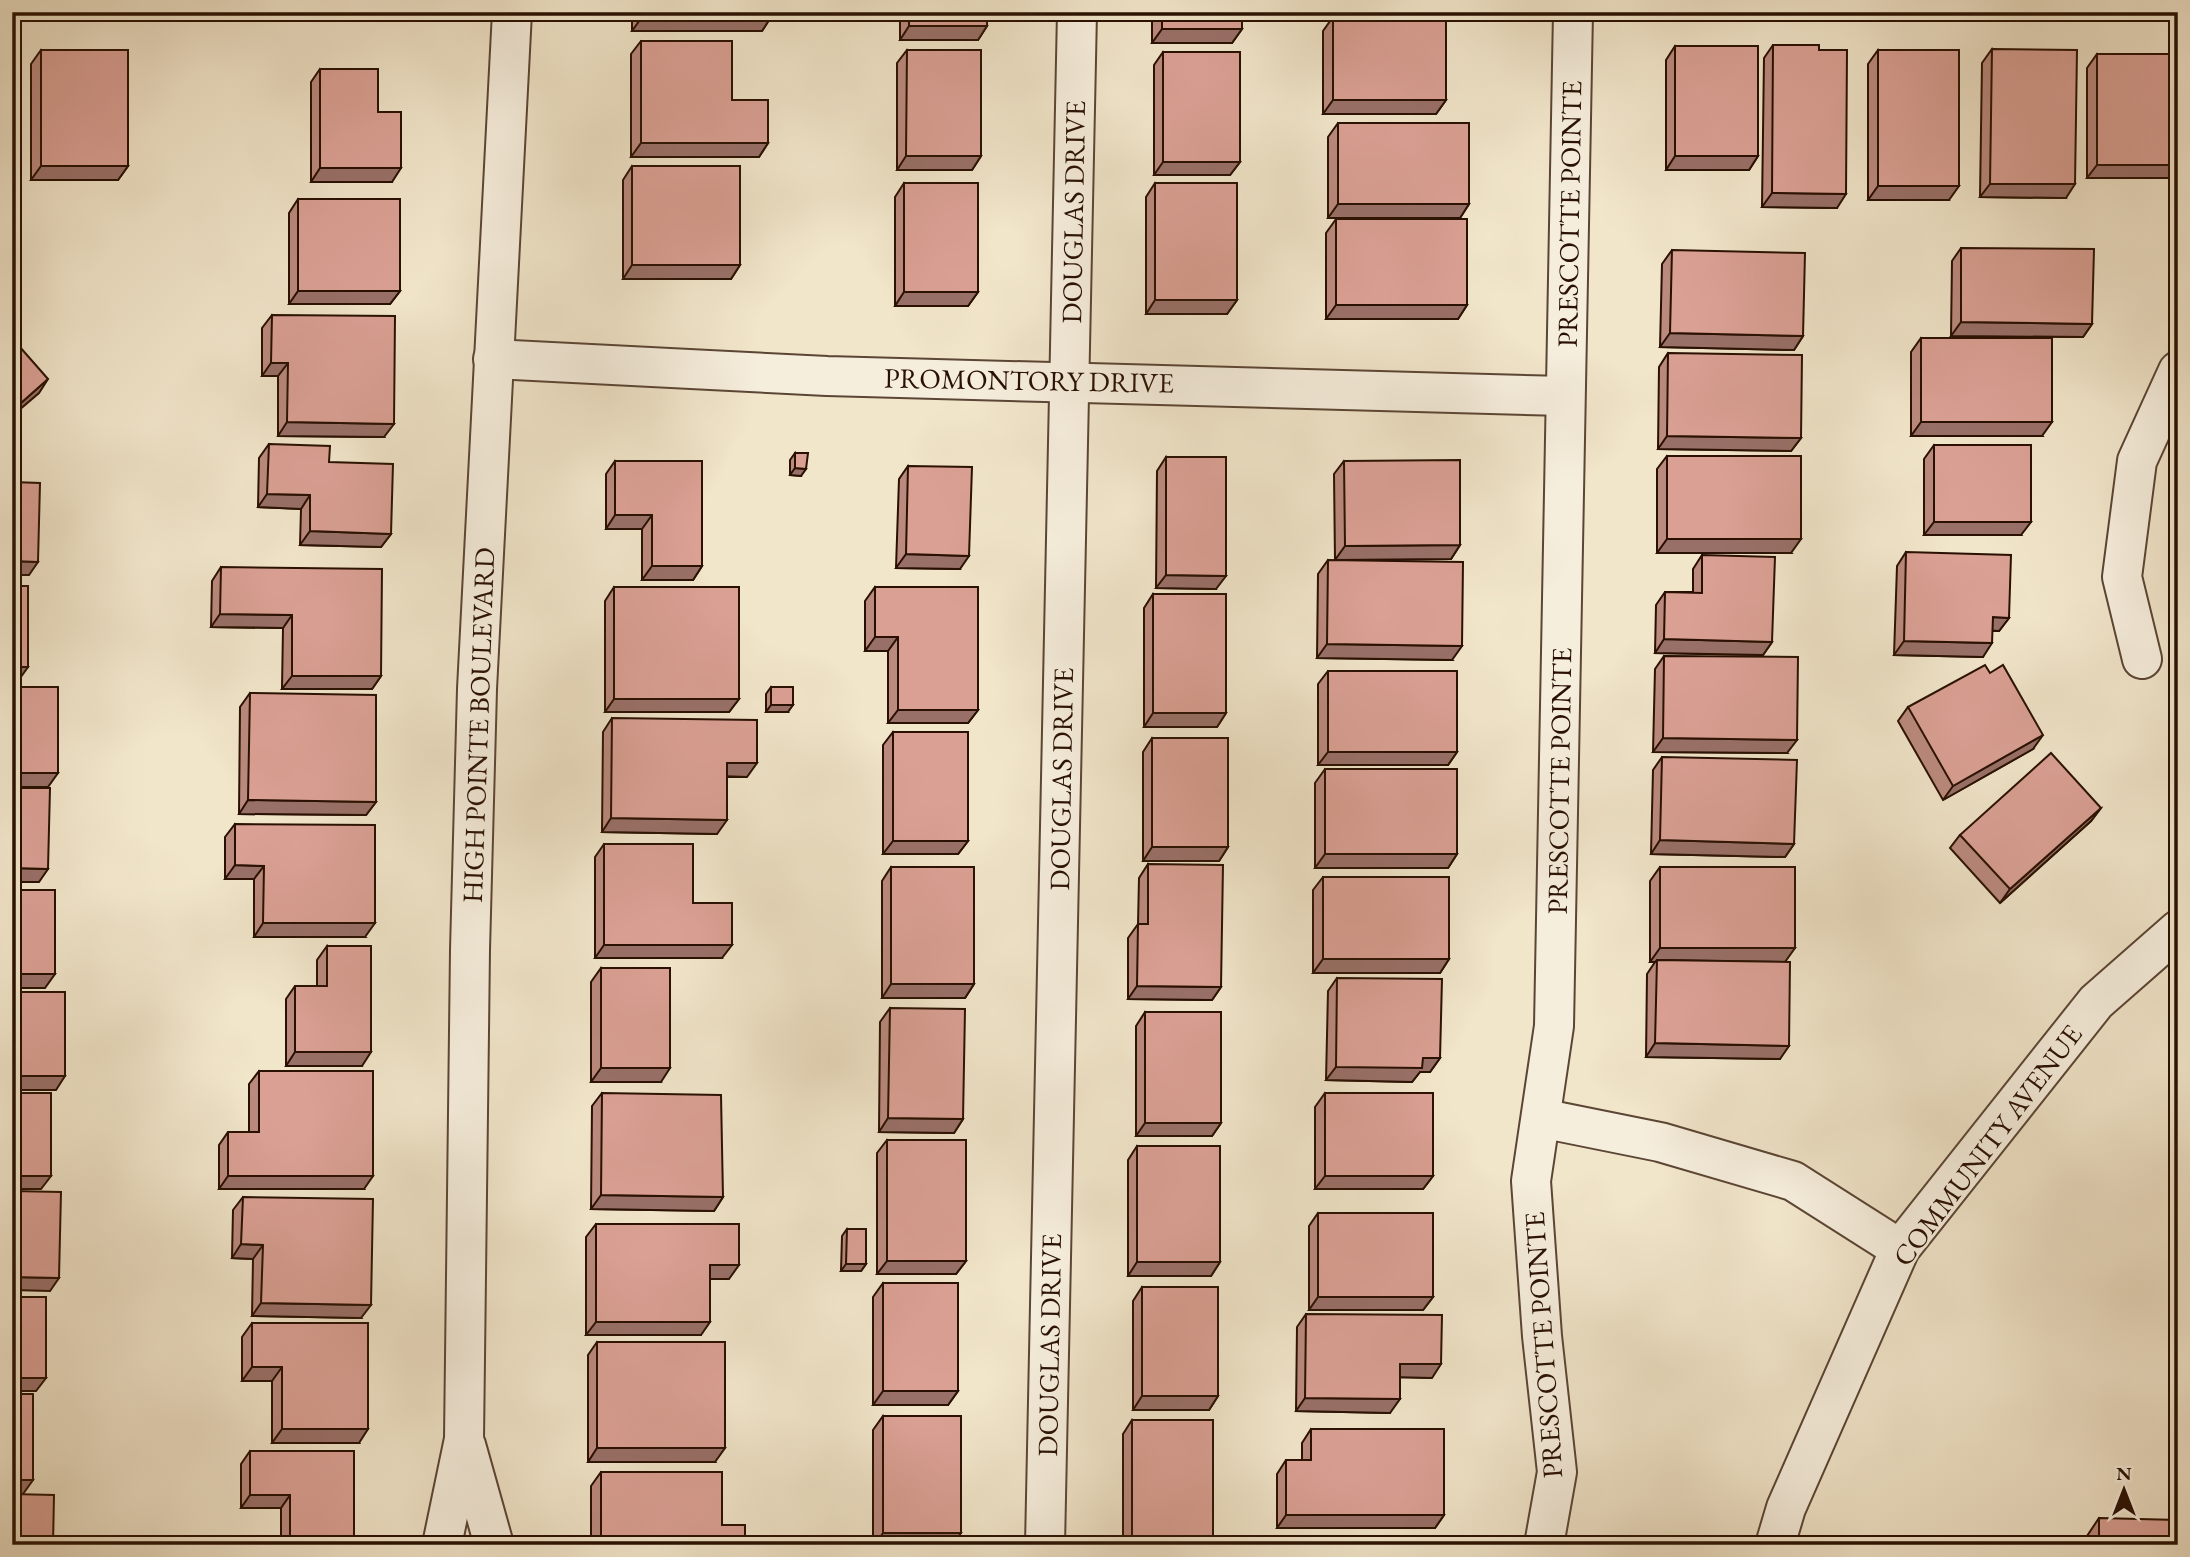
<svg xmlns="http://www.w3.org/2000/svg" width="2190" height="1557" font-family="'EB Garamond',serif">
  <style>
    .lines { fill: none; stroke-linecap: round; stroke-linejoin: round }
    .minor-casing { stroke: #5b4534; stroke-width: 42 }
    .minor { stroke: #f6eedd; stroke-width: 38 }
    .wall { fill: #bb8a7f; stroke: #291002; stroke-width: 2 }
    .shaded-wall { fill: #997068; stroke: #291002; stroke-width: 2 }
    .building { fill: #daa094; stroke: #291002; stroke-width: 2 }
    .labels { text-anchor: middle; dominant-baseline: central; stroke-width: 5; stroke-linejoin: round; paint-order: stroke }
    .street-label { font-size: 28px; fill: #291002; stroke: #f6eedd }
  </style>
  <rect width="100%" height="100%" fill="#f1e5ca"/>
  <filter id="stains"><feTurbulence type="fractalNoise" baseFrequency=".00286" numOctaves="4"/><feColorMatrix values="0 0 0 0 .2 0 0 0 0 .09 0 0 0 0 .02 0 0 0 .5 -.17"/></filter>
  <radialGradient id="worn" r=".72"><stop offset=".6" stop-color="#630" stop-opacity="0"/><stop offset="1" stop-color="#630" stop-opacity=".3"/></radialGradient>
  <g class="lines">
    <defs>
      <g id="minor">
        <path d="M493,359L827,376L1565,396"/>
        <path d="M2142,659L2122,577L2137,461L2178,371"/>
        <path d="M1541,1118L1660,1142L1793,1181L1900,1249"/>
        <path d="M466,1445L494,1545"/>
        <path d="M442,1545L464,1439L470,950L477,689L512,12"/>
        <path d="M1045,1545L1077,12"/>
        <path d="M1544,1545L1557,1472L1542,1336L1531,1181L1554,1026L1573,12"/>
        <path d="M1775,1545L1786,1508L1900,1249L2096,1002L2178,930"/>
      </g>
    </defs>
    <!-- minor casing -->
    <use href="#minor" class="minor-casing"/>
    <!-- minor -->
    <use href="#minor" class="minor"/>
  </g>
  <!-- wall -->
  <g class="wall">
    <path d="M632,12H771V17L762,31H632Z"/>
    <path d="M900,12H987V26L978,40H900Z"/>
    <path d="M1152,12H1242V29L1232,43H1152Z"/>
    <path d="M1333,17L1446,100L1436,114H1323V31Z"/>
    <path d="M641,41L732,100L768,143L759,157H631V54Z"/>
    <path d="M1773,45L1819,50L1837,208L1762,207L1764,58Z"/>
    <path d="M1675,46L1758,156L1749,170H1666V60Z"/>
    <path d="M1992,49L2066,198L1980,197L1982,63Z"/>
    <path d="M41,50L128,166L118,180H31V64Z"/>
    <path d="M907,50L981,156L972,170H897V63Z"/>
    <path d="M1878,50L1949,200H1868V64Z"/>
    <path d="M1163,52L1240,162L1230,175H1154V65Z"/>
    <path d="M2097,54L2178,165L2168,178H2087V68Z"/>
    <path d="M320,69L378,112L392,182H311V82Z"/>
    <path d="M1338,123L1469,204L1460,218H1328V137Z"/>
    <path d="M632,166L740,265L731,279H623V180Z"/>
    <path d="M904,183L978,292L968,306H895V197Z"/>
    <path d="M1155,183L1237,300L1227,314H1146V197Z"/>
    <path d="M298,199L400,291L390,304H289V213Z"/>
    <path d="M1336,219L1467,305L1458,319H1326V233Z"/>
    <path d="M1961,248L2092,324L2083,337L1951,336L1952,261Z"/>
    <path d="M1672,250L1803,336L1794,350L1660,347L1662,264Z"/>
    <path d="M272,315L384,437L278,436V376H262V328Z"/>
    <path d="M1921,338L2042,436H1911V352Z"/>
    <path d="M1668,353L1801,438L1791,451L1658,449L1659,367Z"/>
    <path d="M269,444L329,462L391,534L381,547L300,545L301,509L258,507L259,458Z"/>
    <path d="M1934,445L2021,535H1924V459Z"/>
    <path d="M795,453L801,476L790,475V460Z"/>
    <path d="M1667,456L1791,553H1657V469Z"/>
    <path d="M1166,457L1216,589L1156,588L1157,471Z"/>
    <path d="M615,461L702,566L693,580H642V529H606V474Z"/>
    <path d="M1344,461L1460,545L1451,559L1335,560L1334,474Z"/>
    <path d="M908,466L960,569L896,568L899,479Z"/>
    <path d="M1906,552L2009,618L1999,631H1992L1983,657L1894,655L1897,566Z"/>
    <path d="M1702,555L1772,642L1763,655L1655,653L1656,605L1665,592H1693V569Z"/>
    <path d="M1328,560L1452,660L1317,658L1318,574Z"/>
    <path d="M221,567L381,676L372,689H282L283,628L211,627L212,581Z"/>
    <path d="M614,587L739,699L729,712H605V601Z"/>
    <path d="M875,587L978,710L968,723H888V651H865V601Z"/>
    <path d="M1153,594L1226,713L1217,727H1144V608Z"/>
    <path d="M1664,656L1787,753L1653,752L1655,669Z"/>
    <path d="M1328,671L1457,752L1448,765H1318V684Z"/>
    <path d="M771,687L788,712H766V694Z"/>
    <path d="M250,693L376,802L366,815L239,814L240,707Z"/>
    <path d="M1908,707L2033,749L1943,800L1898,721Z"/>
    <path d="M612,718L747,777H727L717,834L602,832L603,732Z"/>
    <path d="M893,732L968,841L958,854H883V745Z"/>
    <path d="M1152,738L1228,847L1219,861H1143V752Z"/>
    <path d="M1662,757L1794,844L1785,857L1651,854L1653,770Z"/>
    <path d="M1325,769L1457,854L1448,868H1315V783Z"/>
    <path d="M2101,808L2091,821L2000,903L1950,848L1960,835Z"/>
    <path d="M235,824L365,937H254V879H225V837Z"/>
    <path d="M604,844L693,903L722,958H595V857Z"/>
    <path d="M1148,864L1221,987L1212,1000L1128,999V938L1138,924L1139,878Z"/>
    <path d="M891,867L974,984L965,998H882V881Z"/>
    <path d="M1660,867L1785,962L1780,1059L1646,1057L1647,974L1655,962H1650V881Z"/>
    <path d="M1323,877L1449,959L1440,973H1313V890Z"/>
    <path d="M327,946L362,1066H286V999L295,986H317V960Z"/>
    <path d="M601,968L661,1082H591V982Z"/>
    <path d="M1337,978L1440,1058L1430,1072H1420L1412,1082L1326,1080L1328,991Z"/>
    <path d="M890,1008L963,1119L954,1133L879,1132L880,1022Z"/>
    <path d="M1145,1012L1221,1123L1212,1136H1136V1026Z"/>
    <path d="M259,1071L364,1189H219V1145L228,1132H249V1084Z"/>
    <path d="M602,1093L723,1197L714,1211L591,1209L592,1106Z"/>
    <path d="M1325,1093L1433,1176L1423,1189H1315V1107Z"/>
    <path d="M887,1140L966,1261L956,1274H877V1153Z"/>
    <path d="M1137,1146L1220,1262L1211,1276H1128V1160Z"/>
    <path d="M243,1197L361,1318L252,1316L253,1259L232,1258L233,1210Z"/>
    <path d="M1318,1213L1433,1297L1423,1310H1309V1226Z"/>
    <path d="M596,1224L729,1279H710L701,1335H586V1237Z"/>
    <path d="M847,1229L866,1264L861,1271H841L842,1236Z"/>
    <path d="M883,1283L958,1391L948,1405H873V1297Z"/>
    <path d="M1142,1287L1218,1396L1209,1410H1133V1301Z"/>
    <path d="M1306,1314L1432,1378L1400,1377L1390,1413L1296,1411L1297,1327Z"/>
    <path d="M252,1323L359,1443H272V1381H242V1337Z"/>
    <path d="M597,1342L715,1462H588V1355Z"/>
    <path d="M883,1416L953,1545H873V1430Z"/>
    <path d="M1132,1420L1207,1545H1123V1434Z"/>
    <path d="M1311,1429L1444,1515L1435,1528H1277V1474L1286,1460H1302V1443Z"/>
    <path d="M250,1451L354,1545H281V1508H241V1464Z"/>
    <path d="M601,1472L722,1525L745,1545H591V1486Z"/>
    <path d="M2099,1518L2178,1545H2081Z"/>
  </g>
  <!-- shaded-wall -->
  <g class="shaded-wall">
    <path d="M642,17H771L762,31H632Z"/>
    <path d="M909,26H987L978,40H900Z"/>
    <path d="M1162,29H1242L1232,43H1152Z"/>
    <path d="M1333,100H1446L1436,114H1323Z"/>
    <path d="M641,143H768L759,157H631Z"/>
    <path d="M906,156H981L972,170H897Z"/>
    <path d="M1675,156H1758L1749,170H1666Z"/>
    <path d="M1163,162H1240L1230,175H1154Z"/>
    <path d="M2097,165H2178L2168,178H2087Z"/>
    <path d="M41,166H128L118,180H31Z"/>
    <path d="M320,168H401L392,182H311Z"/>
    <path d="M1990,184H2075L2066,198L1980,197Z"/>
    <path d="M1878,186H1959L1949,200H1868Z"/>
    <path d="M1772,193L1846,194L1837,208L1762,207Z"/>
    <path d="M1338,204H1469L1460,218H1328Z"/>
    <path d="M632,265H740L731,279H623Z"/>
    <path d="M298,291H400L390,304H289Z"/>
    <path d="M904,292H978L968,306H895Z"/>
    <path d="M1155,300H1237L1227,314H1146Z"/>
    <path d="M1336,305H1467L1458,319H1326Z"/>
    <path d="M1961,322L2092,324L2083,337L1951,336Z"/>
    <path d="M1670,333L1803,336L1794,350L1660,347Z"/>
    <path d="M271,363H288L278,376H262Z"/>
    <path d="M48,379L39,393L12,416V411Z"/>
    <path d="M287,422L394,424L384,437L278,436Z"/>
    <path d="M1921,422H2052L2042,436H1911Z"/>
    <path d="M1667,436L1801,438L1791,451L1658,449Z"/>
    <path d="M795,468L806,469L801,476L790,475Z"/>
    <path d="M267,494L310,495L301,509L258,507Z"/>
    <path d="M615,515H652L642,529H606Z"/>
    <path d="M1934,522H2031L2021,535H1924Z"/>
    <path d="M310,531L391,534L381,547L300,545Z"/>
    <path d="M1667,539H1801L1791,553H1657Z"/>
    <path d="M1460,545L1451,559L1335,560L1345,546Z"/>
    <path d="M906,554L969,556L960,569L896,568Z"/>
    <path d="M12,561L38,562L29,575H12Z"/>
    <path d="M652,566H702L693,580H642Z"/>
    <path d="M1166,575L1226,576L1216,589L1156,588Z"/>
    <path d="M220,614L292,615L283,628L211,627Z"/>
    <path d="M1993,617L2009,618L1999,631L1983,630Z"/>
    <path d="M875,637H898L888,651H865Z"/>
    <path d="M1664,639L1772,642L1763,655L1655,653Z"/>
    <path d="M1904,641L1992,643L1983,657L1894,655Z"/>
    <path d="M1327,644L1462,646L1452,660L1317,658Z"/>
    <path d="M12,667H28L18,681H12Z"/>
    <path d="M292,676H381L372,689H282Z"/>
    <path d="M614,699H739L729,712H605Z"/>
    <path d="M771,705H793L788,712H766Z"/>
    <path d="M898,710H978L968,723H888Z"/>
    <path d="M1153,713H1226L1217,727H1144Z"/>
    <path d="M2043,735L2033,749L1943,800L1953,786Z"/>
    <path d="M1663,738L1797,740L1787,753L1653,752Z"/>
    <path d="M1328,752H1457L1448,765H1318Z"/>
    <path d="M727,763H757L747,777L718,776Z"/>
    <path d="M12,773H58L48,787H12Z"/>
    <path d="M248,800L376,802L366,815L239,814Z"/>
    <path d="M2101,808L2091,821L2000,903L2010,889Z"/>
    <path d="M611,818L727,820L717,834L602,832Z"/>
    <path d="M1660,840L1794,844L1785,857L1651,854Z"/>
    <path d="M893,841H968L958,854H883Z"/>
    <path d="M1152,847H1228L1219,861H1143Z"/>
    <path d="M1325,854H1457L1448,868H1315Z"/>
    <path d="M235,865L264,866L254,879H225Z"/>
    <path d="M12,868L48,869L39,882H12Z"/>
    <path d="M263,923H375L365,937H254Z"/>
    <path d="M604,945H732L722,958H595Z"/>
    <path d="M1660,948H1795L1785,962L1657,960L1655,962H1650Z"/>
    <path d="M1323,959H1449L1440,973H1313Z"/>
    <path d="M12,974H55L45,988H12Z"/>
    <path d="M891,984H974L965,998H882Z"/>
    <path d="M1137,986L1221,987L1212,1000L1128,999Z"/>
    <path d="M1655,1043L1789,1046L1780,1059L1646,1057Z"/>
    <path d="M295,1052H371L362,1066H286Z"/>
    <path d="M1423,1058H1440L1430,1072H1420L1412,1082L1326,1080L1336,1067Z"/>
    <path d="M601,1068H670L661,1082H591Z"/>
    <path d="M12,1076H65L56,1090H12Z"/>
    <path d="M888,1118L963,1119L954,1133L879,1132Z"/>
    <path d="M1145,1123H1221L1212,1136H1136Z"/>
    <path d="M12,1176H51L41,1189H12Z"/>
    <path d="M228,1176H373L364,1189H219Z"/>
    <path d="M1325,1176H1433L1423,1189H1315Z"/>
    <path d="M601,1195L723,1197L714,1211L591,1209Z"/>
    <path d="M241,1244L263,1245L253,1259L232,1258Z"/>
    <path d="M887,1261H966L956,1274H877Z"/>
    <path d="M1137,1262H1220L1211,1276H1128Z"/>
    <path d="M846,1264H866L861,1271H841Z"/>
    <path d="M710,1265H739L729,1279H701Z"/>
    <path d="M12,1277L59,1278L50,1291L12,1290Z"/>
    <path d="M1318,1297H1433L1423,1310H1309Z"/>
    <path d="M261,1303L371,1305L361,1318L252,1316Z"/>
    <path d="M596,1322H710L701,1335H586Z"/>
    <path d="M1400,1364H1441L1432,1378L1391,1377Z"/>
    <path d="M252,1367H282L272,1381H242Z"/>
    <path d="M12,1378H46L36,1391H12Z"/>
    <path d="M883,1391H958L948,1405H873Z"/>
    <path d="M1142,1396H1218L1209,1410H1133Z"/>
    <path d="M1305,1398L1400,1399L1390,1413L1296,1411Z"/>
    <path d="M282,1429H368L359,1443H272Z"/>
    <path d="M597,1448H725L715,1462H588Z"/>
    <path d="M12,1480H33L23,1494H12Z"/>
    <path d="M250,1495H290L281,1508H241Z"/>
    <path d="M1286,1515H1444L1435,1528H1277Z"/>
    <path d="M883,1533H961L953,1545H875Z"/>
    <path d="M1132,1536H1213L1207,1545H1126Z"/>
  </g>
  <!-- building -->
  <g class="building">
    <rect x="642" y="12" width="129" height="5"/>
    <rect x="909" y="12" width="78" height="14"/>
    <rect x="1162" y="12" width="80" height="17"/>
    <rect x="1333" y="17" width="113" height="83"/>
    <path d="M641,41H732V100H768V143H641Z"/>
    <path d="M1773,45H1819V50H1847L1846,194L1772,193Z"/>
    <rect x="1675" y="46" width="83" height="110"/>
    <path d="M1992,49L2077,50L2075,184H1990Z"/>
    <rect x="41" y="50" width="87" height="116"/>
    <path d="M907,50H981V156H906Z"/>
    <rect x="1878" y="50" width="81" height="136"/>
    <rect x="1163" y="52" width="77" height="110"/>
    <rect x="2097" y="54" width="81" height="111"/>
    <path d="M320,69H378V112H401V168H320Z"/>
    <rect x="1338" y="123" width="131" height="81"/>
    <rect x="632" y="166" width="108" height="99"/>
    <rect x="904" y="183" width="74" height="109"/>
    <rect x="1155" y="183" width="82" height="117"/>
    <rect x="298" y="199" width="102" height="92"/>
    <rect x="1336" y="219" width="131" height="86"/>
    <path d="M1961,248L2094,249L2092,324L1961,322Z"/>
    <path d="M1672,250L1805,253L1803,336L1670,333Z"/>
    <path d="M272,315L395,316L394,424L287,422L288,363H271Z"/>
    <path d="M12,338L48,379L12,411Z"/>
    <rect x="1921" y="338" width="131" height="84"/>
    <path d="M1668,353L1802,355L1801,438L1667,436Z"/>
    <path d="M269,444L330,446L329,462L393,464L391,534L310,531V495L267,494Z"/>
    <rect x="1934" y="445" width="97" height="77"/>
    <path d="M795,453H808L806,469L795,468Z"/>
    <rect x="1667" y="456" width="134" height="83"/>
    <path d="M1166,457H1226V576L1166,575Z"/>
    <path d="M1460,460V545L1345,546L1344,461Z"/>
    <path d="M615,461H702V566H652V515H615Z"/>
    <path d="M908,466L972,467L969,556L906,554Z"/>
    <path d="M12,482L40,483L38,562L12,561Z"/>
    <path d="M1906,552L2011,555L2009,618L1993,617L1992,643L1904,641Z"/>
    <path d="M1702,555L1775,557L1772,642L1664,639L1665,592L1702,593Z"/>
    <path d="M1328,560L1463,562L1462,646L1327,644Z"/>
    <path d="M221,567L382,569L381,676H292V615L220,614Z"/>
    <rect x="12" y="586" width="16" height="81"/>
    <rect x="614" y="587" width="125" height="112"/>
    <path d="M875,587H978V710H898V637H875Z"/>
    <rect x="1153" y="594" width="73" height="119"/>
    <path d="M1664,656L1798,657L1797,740L1663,738Z"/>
    <path d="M1985,665L1990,673L2003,665L2043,735L1953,786L1908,707Z"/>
    <rect x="1328" y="671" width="129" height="81"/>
    <rect x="12" y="687" width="46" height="86"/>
    <rect x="771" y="687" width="22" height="18"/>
    <path d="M250,693L376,695V802L248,800Z"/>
    <path d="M612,718L757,720V763H727V820L611,818Z"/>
    <rect x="893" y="732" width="75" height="109"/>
    <rect x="1152" y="738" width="76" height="109"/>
    <path d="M2051,753L2101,808L2010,889L1960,835Z"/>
    <path d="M1662,757L1797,760L1794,844L1660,840Z"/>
    <rect x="1325" y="769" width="132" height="85"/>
    <path d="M12,788H50L48,869L12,868Z"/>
    <path d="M235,824L375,825V923H263L264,866L235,865Z"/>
    <path d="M604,844H693V903H732V945H604Z"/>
    <path d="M1148,864L1223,865L1221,987L1137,986L1138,924H1148Z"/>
    <rect x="891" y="867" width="83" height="117"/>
    <rect x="1660" y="867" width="135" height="81"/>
    <rect x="1323" y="877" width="126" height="82"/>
    <rect x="12" y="890" width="43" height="84"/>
    <path d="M327,946H371V1052H295V986H327Z"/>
    <path d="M1657,960L1790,962L1789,1046L1655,1043Z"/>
    <rect x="601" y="968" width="69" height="100"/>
    <path d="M1337,978L1442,979L1440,1058H1423L1422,1068L1336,1067Z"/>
    <rect x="12" y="992" width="53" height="84"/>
    <path d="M890,1008L965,1009L963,1119L888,1118Z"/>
    <rect x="1145" y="1012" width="76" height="111"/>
    <path d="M259,1071H373V1176H228V1132H259Z"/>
    <rect x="12" y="1093" width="39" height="83"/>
    <path d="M602,1093L721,1095L723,1197L601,1195Z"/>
    <rect x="1325" y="1093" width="108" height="83"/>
    <rect x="887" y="1140" width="79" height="121"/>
    <rect x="1137" y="1146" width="83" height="116"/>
    <path d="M12,1191L61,1192L59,1278L12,1277Z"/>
    <path d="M243,1197L373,1199L371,1305L261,1303L263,1245L241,1244Z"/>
    <rect x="1318" y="1213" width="115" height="84"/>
    <path d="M596,1224H739V1265H710V1322H596Z"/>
    <path d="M847,1229H866V1264H846Z"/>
    <rect x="883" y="1283" width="75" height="108"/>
    <rect x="1142" y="1287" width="76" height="109"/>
    <rect x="12" y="1297" width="34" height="81"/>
    <path d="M1306,1314L1442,1315L1441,1364H1400V1399L1305,1398Z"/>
    <path d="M252,1323H368V1429H282V1367H252Z"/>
    <rect x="597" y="1342" width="128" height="106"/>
    <rect x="12" y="1394" width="21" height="86"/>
    <rect x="883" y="1416" width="78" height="117"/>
    <rect x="1132" y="1420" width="81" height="116"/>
    <path d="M1311,1429H1444V1515H1286V1460H1311Z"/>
    <path d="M250,1451H354V1545H290V1495H250Z"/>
    <path d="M601,1472H722V1525H745V1545H601Z"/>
    <path d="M12,1494L54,1495L53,1545H12Z"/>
    <path d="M2099,1518L2178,1520V1545H2099Z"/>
  </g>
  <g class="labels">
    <!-- street labels -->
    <g class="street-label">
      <text transform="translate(1073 212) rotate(-89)">DOUGLAS DRIVE</text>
      <text transform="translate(1569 214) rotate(-89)">PRESCOTTE POINTE</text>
      <text transform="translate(1029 380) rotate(1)">PROMONTORY DRIVE</text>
      <text transform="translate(478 725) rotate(-88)">HIGH POINTE BOULEVARD</text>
      <text transform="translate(1061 779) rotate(-89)">DOUGLAS DRIVE</text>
      <text transform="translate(1559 781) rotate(-89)">PRESCOTTE POINTE</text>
      <text transform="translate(1987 1145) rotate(-53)">COMMUNITY AVENUE</text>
      <text transform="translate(1049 1345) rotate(-89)">DOUGLAS DRIVE</text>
      <text transform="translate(1543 1345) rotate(-94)">PRESCOTTE POINTE</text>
    </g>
  </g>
  <!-- margin -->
  <rect width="2190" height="1557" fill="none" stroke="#f1e5ca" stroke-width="42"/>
  <rect x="14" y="14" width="2162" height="1529" fill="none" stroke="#291002" stroke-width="3.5"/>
  <rect x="21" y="21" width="2148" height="1515" fill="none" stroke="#291002" stroke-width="2"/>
  <!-- north arrow -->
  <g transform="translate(2124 1490)" stroke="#f6eedd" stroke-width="5" paint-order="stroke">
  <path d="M0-5L12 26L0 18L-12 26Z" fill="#291002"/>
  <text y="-10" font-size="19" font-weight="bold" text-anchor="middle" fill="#291002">N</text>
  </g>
  <rect width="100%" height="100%" filter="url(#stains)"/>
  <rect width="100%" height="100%" fill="url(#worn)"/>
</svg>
